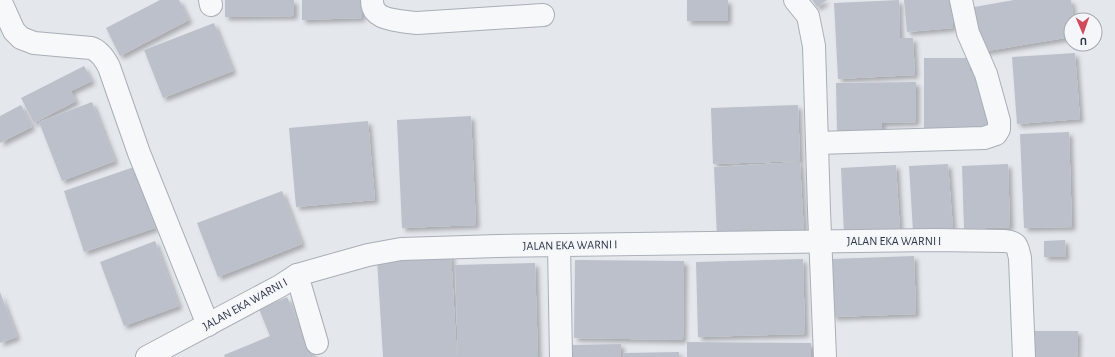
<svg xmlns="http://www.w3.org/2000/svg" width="1115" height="357" font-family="'Alegreya Sans',sans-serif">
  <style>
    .building { fill: #bbc0ca; filter: url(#shadow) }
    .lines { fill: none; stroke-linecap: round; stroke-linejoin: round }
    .minor-casing { stroke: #a9aeb7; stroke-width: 24 }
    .minor { stroke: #f7f8fa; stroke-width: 22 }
    .labels { text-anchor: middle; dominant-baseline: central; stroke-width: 3; stroke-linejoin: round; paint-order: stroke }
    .street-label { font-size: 12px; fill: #2b3445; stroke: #f4f6f9 }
  </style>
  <defs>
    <filter id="shadow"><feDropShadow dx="3.5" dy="3.5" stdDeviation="2" flood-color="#0004"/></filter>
  </defs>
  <rect width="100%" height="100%" fill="#e4e7ec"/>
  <!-- building -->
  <g class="building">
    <path d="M160,0H179L189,20L120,56L106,28Z"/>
    <path d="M225,0H294V16L225,17Z"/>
    <path d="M302,0H361L362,18L302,20Z"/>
    <rect x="687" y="0" width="41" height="21"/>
    <path d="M812,0H827L817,7Z"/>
    <path d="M899,0L900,38H913L915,75L838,79L834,3Z"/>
    <path d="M904,0H951L953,28L907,32Z"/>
    <path d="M1014,0H1071L1074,20H1071V37L981,52L974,7Z"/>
    <path d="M214,23L233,71L163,98L144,50Z"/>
    <path d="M1075,53L1080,119L1017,124L1012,57Z"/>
    <path d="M924,58H970V71H979V92H982V105H989V131H924Z"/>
    <path d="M84,66L92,81L71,91L76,101L34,123L21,98Z"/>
    <path d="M916,82V122L882,123V132L837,134L836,83Z"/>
    <path d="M92,102L115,161L62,181L39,122Z"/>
    <path d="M21,105L32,127L0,143V116Z"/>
    <path d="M798,105L800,161L713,164L711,108Z"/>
    <path d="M471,116L476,225L402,228L397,120Z"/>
    <path d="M368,121L375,200L296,207L289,128Z"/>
    <path d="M1069,132L1072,227L1024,228L1020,134Z"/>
    <path d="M800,162L804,233L717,238L714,167Z"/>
    <path d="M948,164L953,229L913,231L909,166Z"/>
    <path d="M1008,164L1010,227L964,229L962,166Z"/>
    <path d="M896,165L900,231L844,234L841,168Z"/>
    <path d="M134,167L155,228L84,252L64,191Z"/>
    <path d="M282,191L302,244L218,277L197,223Z"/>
    <path d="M1065,240L1066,257H1044V241Z"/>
    <path d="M155,241L179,306L124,326L100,262Z"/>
    <path d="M451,254L457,357H383L377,259Z"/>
    <path d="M914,256L916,314L833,317L831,259Z"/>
    <path d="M803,259L805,334L698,337L696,262Z"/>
    <path d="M575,260L684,261L683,340L574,338Z"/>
    <path d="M535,263L538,357H458L455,265Z"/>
    <path d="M0,292L17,337L0,343Z"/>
    <path d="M287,297L313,357H225L224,355L270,336L259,309Z"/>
    <path d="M1029,331H1078L1077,357H1029Z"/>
    <path d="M687,342L811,343V357H687Z"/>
    <path d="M621,344V357H569V345Z"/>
    <path d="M679,352V357H623V353Z"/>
  </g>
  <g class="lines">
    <defs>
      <g id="minor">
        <path d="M0,0L14,31L21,38L34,43L91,48C100,51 105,59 109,67L139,153L208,325"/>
        <path d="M210,0L211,5"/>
        <path d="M372,0C372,4 373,9 376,12C382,20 407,22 417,23L543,15"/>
        <path d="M795,0L808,16L814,46L819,210L825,357"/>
        <path d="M817,143L984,138L996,134L999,129V121L986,74L968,33L961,0"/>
        <path d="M559,245L561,357"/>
        <path d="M297,275L317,343"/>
        <path d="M147,357L280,286L297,275L368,255L401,249L498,246L934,240L1004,241C1018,242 1017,246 1020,258L1024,357"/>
      </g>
    </defs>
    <!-- minor casing -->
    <use href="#minor" class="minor-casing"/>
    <!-- minor -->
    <use href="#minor" class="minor"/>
  </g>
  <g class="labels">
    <!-- street labels -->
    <g class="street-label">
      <text x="894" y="241">JALAN EKA WARNI I</text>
      <text transform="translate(570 245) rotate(-1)">JALAN EKA WARNI I</text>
      <text transform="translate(245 304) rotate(-29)">JALAN EKA WARNI I</text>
    </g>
  </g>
  <!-- north arrow -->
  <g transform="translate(1083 32) rotate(178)"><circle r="19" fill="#f4f6f9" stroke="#a4a8b1"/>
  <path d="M0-3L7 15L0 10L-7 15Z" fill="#d1495b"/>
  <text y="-6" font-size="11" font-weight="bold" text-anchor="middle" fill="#2b3445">U</text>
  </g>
</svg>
